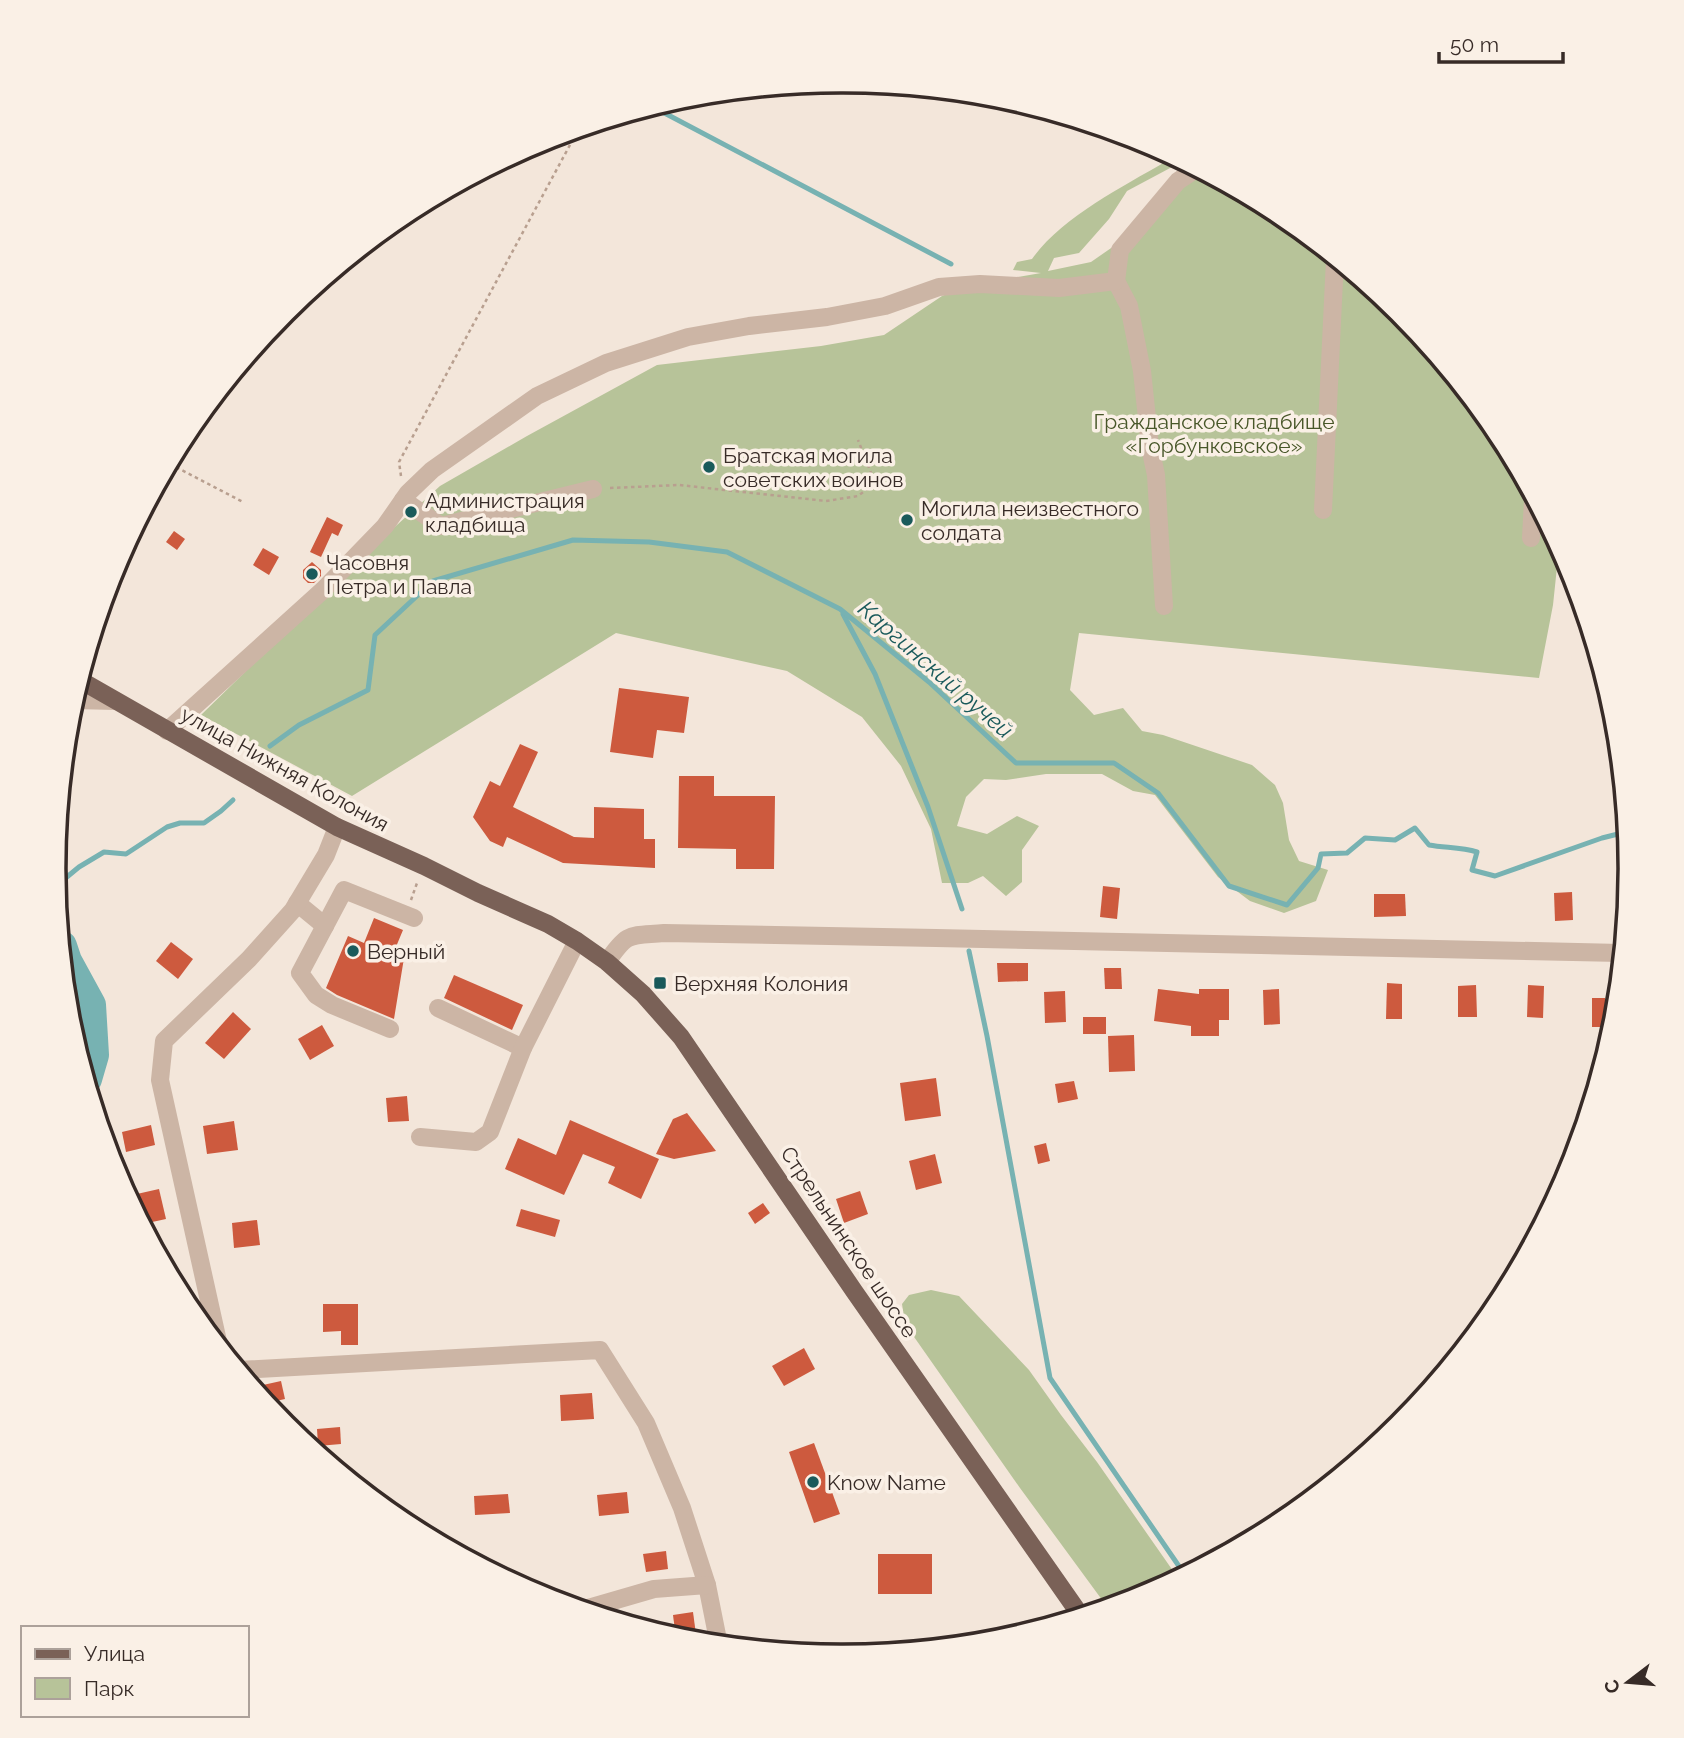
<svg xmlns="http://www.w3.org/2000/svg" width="1684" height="1738" font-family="Raleway,sans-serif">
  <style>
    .green { fill: #b7c399 }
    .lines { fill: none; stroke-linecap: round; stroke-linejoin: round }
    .stream { stroke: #77b2b2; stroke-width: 5 }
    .river { stroke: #77b2b2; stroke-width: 30 }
    .building { fill: #cd5a3e }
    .path { stroke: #b89f8f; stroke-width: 2.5; stroke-dasharray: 3.5 3.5; stroke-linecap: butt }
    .minor { stroke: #ccb5a5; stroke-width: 18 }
    .major { stroke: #7a6157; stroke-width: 18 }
    .poi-dot { fill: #1a5a5b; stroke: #faf0e6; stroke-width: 2.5 }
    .labels { text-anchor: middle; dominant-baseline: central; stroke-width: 7; stroke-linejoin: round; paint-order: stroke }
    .park-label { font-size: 21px; fill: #485729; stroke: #faf0e6 }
    .poi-label { font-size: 21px; fill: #372b27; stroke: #faf0e6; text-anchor: start }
    .street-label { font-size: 21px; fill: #372b27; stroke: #faf0e6 }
    .water-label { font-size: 23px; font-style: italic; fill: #1a5a5b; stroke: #faf0e6 }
    .rim { fill: none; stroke: #372b27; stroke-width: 3.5 }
  </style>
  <rect width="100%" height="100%" fill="#f3e6da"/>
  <!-- green -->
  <g class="green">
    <path d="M1170,155L1178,160L1172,167L1127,191L1109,219L1079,253L1054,258L1048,271L1091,262L1114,246L1190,166L1280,214L1399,312L1497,432L1559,548L1553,605L1539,678L1079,633L1070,690L1094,715L1123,708L1142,731L1163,735L1252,765L1275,785L1283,803L1289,840L1299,861L1328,870L1316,901L1284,913L1250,901L1218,877L1155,795L1133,791L1102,774H1046L1006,780L984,779L966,797L957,826L987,834L1017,816L1039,826L1022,850V882L1006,896L983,876L968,883H942L931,829L901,766L862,717L787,671L616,633L352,796L201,715L376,544L440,486L527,436L657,365L821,346L884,335L942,296L987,278L1018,277L1041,273L1013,270L1017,262L1032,259C1061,218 1122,187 1165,162Z"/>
    <path d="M931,1290L959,1296L1029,1370L1061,1415L1097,1462L1178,1578L1143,1597L1108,1608L1020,1488L905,1324L902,1304L909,1295Z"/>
  </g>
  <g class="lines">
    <!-- stream -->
    <g class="stream">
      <path d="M653,107L951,264"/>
      <path d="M843,614L875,674L928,807L962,909"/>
      <path d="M270,746L299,725L368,690L375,635L433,581L573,540L649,542L727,552L840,609L929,682L1016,763H1114L1158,793L1229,886L1287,905L1318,868L1321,854L1347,853L1365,838L1395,840L1415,828L1429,845C1445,848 1461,847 1477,852L1472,870L1495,876L1602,838L1626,832"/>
      <path d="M56,886L79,867L104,852L126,854L167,827L180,823H204L221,811L233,800"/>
      <path d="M969,951L987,1036L1050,1378L1185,1575"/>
    </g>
    <!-- river -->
    <path class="river" d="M62,946L67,961L91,1005L94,1055L87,1079"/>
  </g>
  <!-- building -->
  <g class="building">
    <path d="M327,517L343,525L338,536L332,533L321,557L310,552Z"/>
    <path d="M174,531L185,539L177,550L166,542Z"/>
    <path d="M263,548L279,557L269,575L253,565Z"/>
    <path d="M312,562L321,570V576L314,583H308L303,578V570Z"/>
    <path d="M619,688L689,697L684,733L657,730L653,758L610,752Z"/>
    <path d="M520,744L538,752L513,807L574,837L594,838V807L644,809V839H655V868L563,863L507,837L503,847L490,841L473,817L490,781L500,786Z"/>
    <path d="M679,776H714V796H775L774,869H736V849L678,848Z"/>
    <path d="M1103,886L1120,888L1117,919L1100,917Z"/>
    <path d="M1572,892L1573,920L1555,921L1554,893Z"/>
    <path d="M1374,894H1405L1406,916L1374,917Z"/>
    <path d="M374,918L403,930L393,954L404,958L394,1019L337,995L326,988L348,936L364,943Z"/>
    <path d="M171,942L193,959L178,979L156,961Z"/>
    <path d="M997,963H1028V981L998,982Z"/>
    <path d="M1104,968H1121L1122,989H1105Z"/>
    <path d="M454,975L523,1005L512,1030L444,998Z"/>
    <path d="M1387,983L1402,984V1019H1386Z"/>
    <path d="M1476,985L1477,1017H1458V986Z"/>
    <path d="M1528,985L1544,986L1543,1018L1527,1017Z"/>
    <path d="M1158,989L1199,994V989H1229V1020H1219V1036H1191V1026L1154,1021Z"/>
    <path d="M1279,989L1280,1024L1264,1025L1263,990Z"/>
    <path d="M1065,991L1066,1022L1045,1023L1044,992Z"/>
    <path d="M1592,998H1605L1606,1027H1592Z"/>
    <path d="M233,1012L251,1029L224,1059L205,1043Z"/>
    <rect x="1083" y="1017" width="23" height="17"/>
    <path d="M322,1025L334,1046L310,1060L298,1039Z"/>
    <path d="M1134,1035L1135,1071L1109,1072L1108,1036Z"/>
    <path d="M936,1078L941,1116L905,1121L900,1083Z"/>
    <path d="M1074,1081L1078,1099L1058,1103L1055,1084Z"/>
    <path d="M407,1096L409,1121L388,1122L386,1098Z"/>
    <path d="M687,1113L716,1151L674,1159L656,1154L673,1119Z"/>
    <path d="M570,1120L659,1159L641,1199L608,1183L615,1167L583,1154L564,1195L505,1169L518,1138L556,1155Z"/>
    <path d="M234,1121L238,1150L207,1154L203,1126Z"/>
    <path d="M151,1125L155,1145L126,1152L122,1132Z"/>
    <path d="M1046,1143L1050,1161L1038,1164L1034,1146Z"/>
    <path d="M935,1154L942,1183L916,1190L909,1161Z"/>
    <path d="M159,1189L166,1219L143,1224L128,1196Z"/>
    <path d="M860,1191L868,1214L844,1223L836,1199Z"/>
    <path d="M763,1203L770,1213L755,1224L748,1213Z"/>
    <path d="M521,1209L560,1220L555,1237L516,1226Z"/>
    <path d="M257,1220L260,1245L234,1248L232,1223Z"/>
    <path d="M323,1304H358V1345H341V1331L323,1332Z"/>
    <path d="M804,1348L815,1369L784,1386L772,1366Z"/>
    <path d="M281,1381L285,1399L267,1403L263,1385Z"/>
    <path d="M592,1393L594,1419L561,1421L560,1395Z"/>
    <path d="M340,1427L341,1444L318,1446L317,1429Z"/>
    <path d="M814,1443L840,1514L814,1523L789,1452Z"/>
    <path d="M627,1492L629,1513L599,1516L597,1495Z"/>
    <path d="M508,1494L510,1513L475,1515L474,1496Z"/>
    <path d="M666,1551L668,1569L646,1572L643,1554Z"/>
    <rect x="878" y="1554" width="54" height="40"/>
    <path d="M693,1612L697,1642L676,1638L673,1615Z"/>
  </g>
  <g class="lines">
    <!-- path -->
    <g class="path">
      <path d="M170,464L243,502"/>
      <path d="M401,476L399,462L578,130"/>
      <path d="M610,488L679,485L826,501L858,496L875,483L858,440"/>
      <path d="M411,900L417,883"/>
    </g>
    <!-- minor -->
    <g class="minor">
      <path d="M1116,281L1129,306L1142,371L1150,447L1156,475L1164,606"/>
      <path d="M403,500L441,526L593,489"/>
      <path d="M1323,510L1335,259"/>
      <path d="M1531,538L1533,499"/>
      <path d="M74,700L116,701"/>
      <path d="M167,731L323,590L385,526L408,493L432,470L537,396L606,363L688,337L749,326L827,317L885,306L939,287L980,284L1059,288L1116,281L1120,250L1178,181L1196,169"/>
      <path d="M297,903L325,926"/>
      <path d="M607,962C628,931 630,936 664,933L936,938L1621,953"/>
      <path d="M438,1008L523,1048"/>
      <path d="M390,1029L332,1005L316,995L300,973L344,890L414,918"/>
      <path d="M420,1137L476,1142L490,1132L523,1048L577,941"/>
      <path d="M219,1346L160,1080L164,1041L249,959L293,910L326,855L337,827"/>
      <path d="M239,1370L600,1350L646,1423L682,1508L707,1585L719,1645"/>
      <path d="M580,1609H585L654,1589L707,1585"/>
    </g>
    <!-- major -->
    <path class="major" d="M80,680L337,827L424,866L478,893L548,924L577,941L607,962L643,994L681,1037L854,1291L1081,1616"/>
  </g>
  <!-- markers -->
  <g class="poi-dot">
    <circle cx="709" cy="467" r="7"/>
    <circle cx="411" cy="512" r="7"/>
    <circle cx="907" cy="520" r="7"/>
    <circle cx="312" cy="574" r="7"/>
    <circle cx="353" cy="951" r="7"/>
    <rect x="653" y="976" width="14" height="14" rx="3.5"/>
    <circle cx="813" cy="1482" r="7"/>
  </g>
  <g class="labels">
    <!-- park labels -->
    <g class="park-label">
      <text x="1214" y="421">Гражданское кладбище<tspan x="1214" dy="24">«Горбунковское»</tspan></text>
    </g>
    <!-- poi labels -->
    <g class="poi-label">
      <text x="723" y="455">Братская могила<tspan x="723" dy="24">советских воинов</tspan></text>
      <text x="425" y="500">Администрация<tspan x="425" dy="24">кладбища</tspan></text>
      <text x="921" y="508">Могила неизвестного<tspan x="921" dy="24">солдата</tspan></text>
      <text x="326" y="562">Часовня<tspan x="326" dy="24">Петра и Павла</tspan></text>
      <text x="367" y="951">Верный</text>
      <text x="674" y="983">Верхняя Колония</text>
      <text x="827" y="1482">Know Name</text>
    </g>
    <!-- street labels -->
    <g class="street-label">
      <text transform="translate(285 769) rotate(29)">улица Нижняя Колония</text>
      <text transform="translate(849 1242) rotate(56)">Стрельнинское шоссе</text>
    </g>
    <!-- water labels -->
    <g class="water-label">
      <text transform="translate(936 669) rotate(41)">Каргинский ручей</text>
    </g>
  </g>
  <!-- crop -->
  <path d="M0 0H1684V1738H0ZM841 93H843A775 775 0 0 1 1618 868V869A775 775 0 0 1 843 1644H841A775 775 0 0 1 66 869V868A775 775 0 0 1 841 93Z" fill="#faf0e6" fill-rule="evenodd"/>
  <path class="rim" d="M841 93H843A775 775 0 0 1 1618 868V869A775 775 0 0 1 843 1644H841A775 775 0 0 1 66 869V868A775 775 0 0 1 841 93Z"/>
  <!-- legend -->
  <rect x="21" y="1626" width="228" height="91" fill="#faf0e6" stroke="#aca19a" stroke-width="2"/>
  <rect x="35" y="1649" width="35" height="10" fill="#7a6157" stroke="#aca19a" stroke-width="2"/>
  <text x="84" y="1661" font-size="21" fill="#372b27">Улица</text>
  <rect x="35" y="1678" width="35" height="21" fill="#b7c399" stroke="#aca19a" stroke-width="2"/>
  <text x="84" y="1696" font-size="21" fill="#372b27">Парк</text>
  <!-- north arrow -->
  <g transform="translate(1628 1682) rotate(254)" stroke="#faf0e6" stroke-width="5" paint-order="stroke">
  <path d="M0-5L12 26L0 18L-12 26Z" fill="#372b27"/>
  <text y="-10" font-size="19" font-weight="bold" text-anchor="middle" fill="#372b27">С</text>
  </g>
  <!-- scale -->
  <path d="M1439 52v10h124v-10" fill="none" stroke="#372b27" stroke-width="3.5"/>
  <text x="1450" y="52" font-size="21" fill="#372b27" stroke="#faf0e6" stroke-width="5" paint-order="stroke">50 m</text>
</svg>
